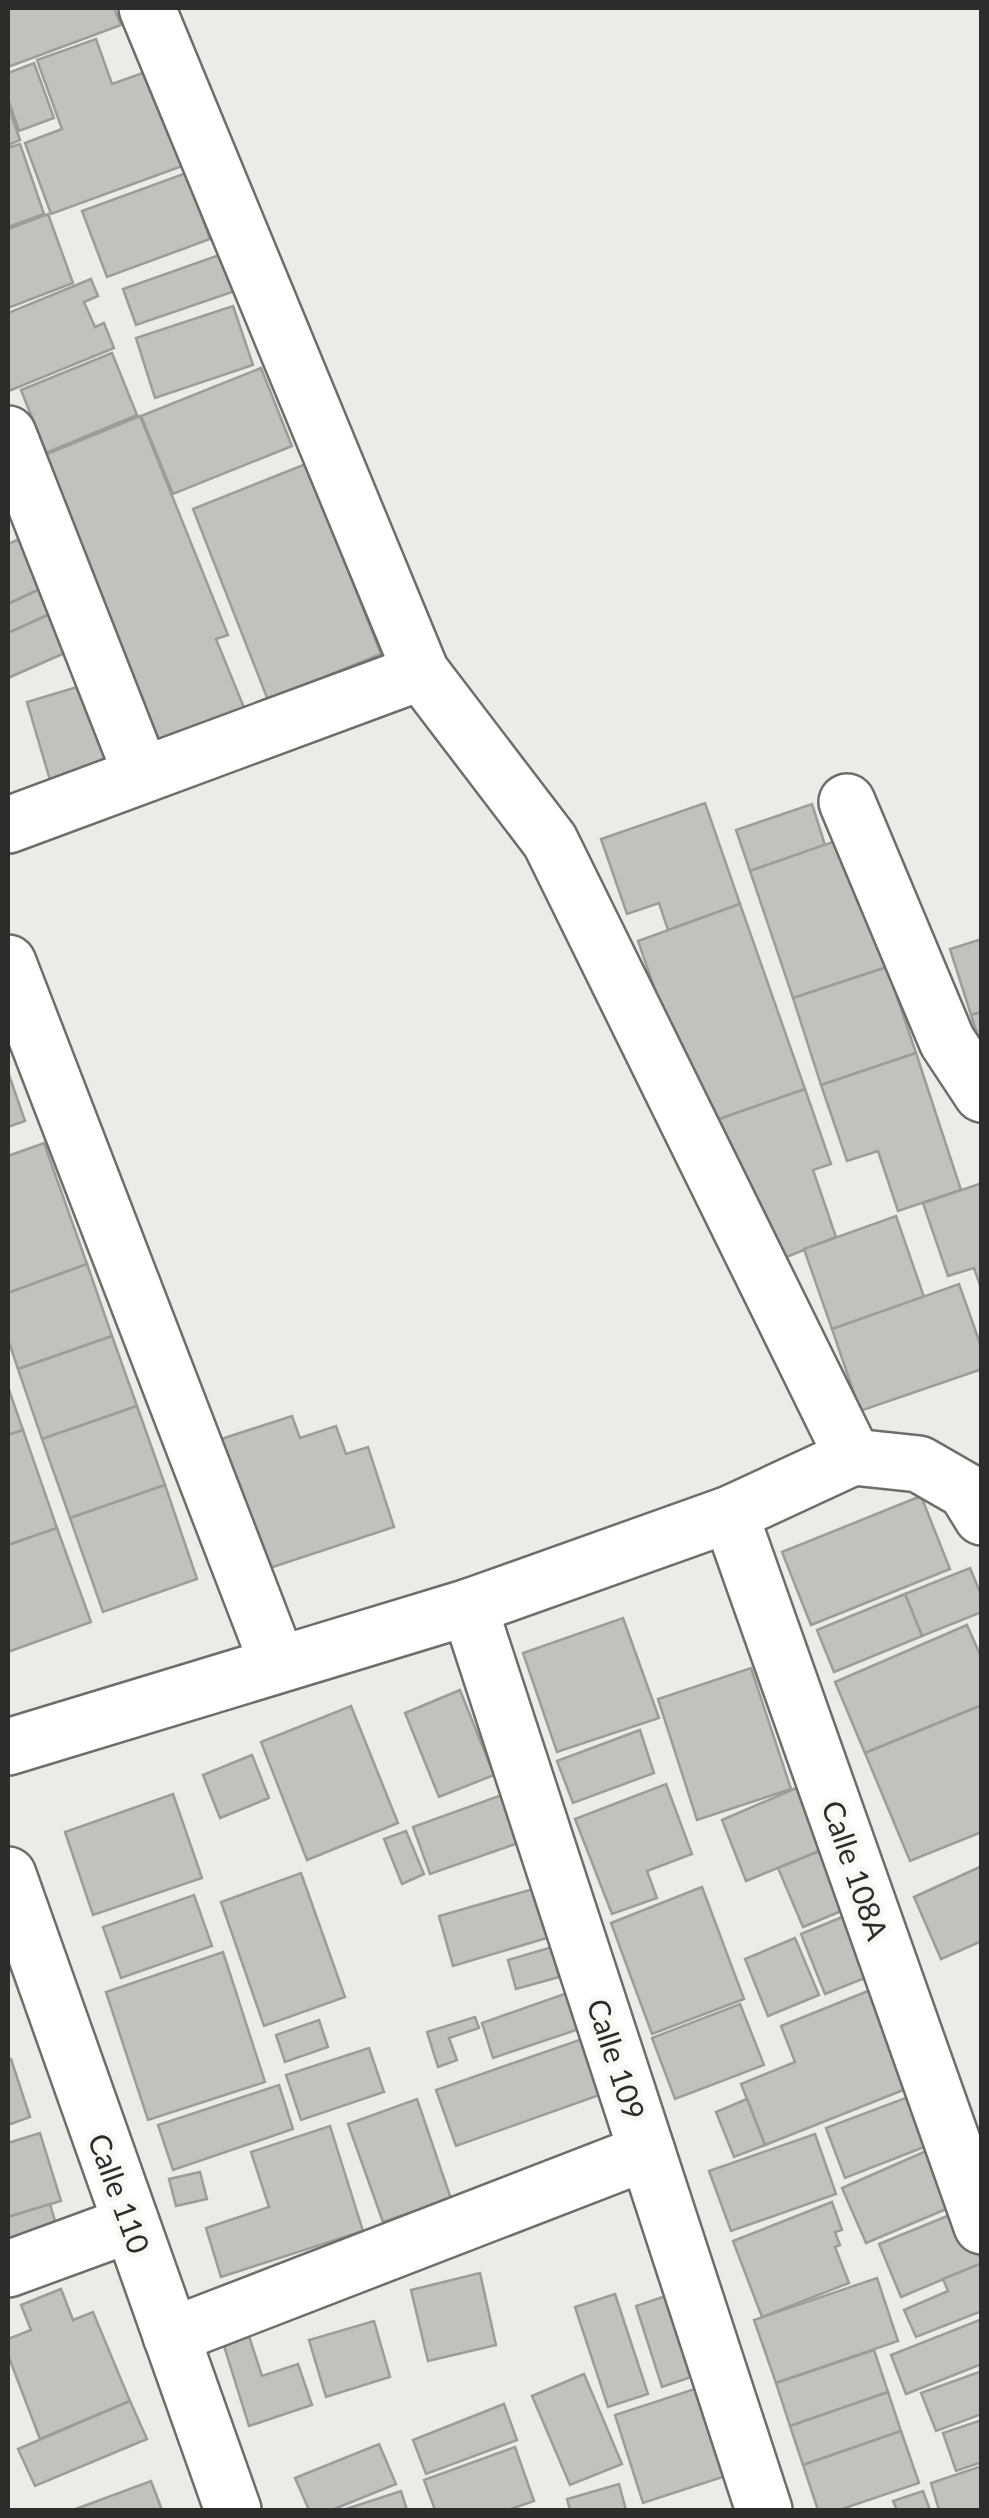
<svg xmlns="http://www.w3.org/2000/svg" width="989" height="2518" font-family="Lato,sans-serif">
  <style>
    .building { fill: #c1c1bd; stroke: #9d9c99; stroke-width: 2.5 }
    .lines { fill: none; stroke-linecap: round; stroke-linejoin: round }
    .minor-casing { stroke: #6d6d69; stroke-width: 60 }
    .minor { stroke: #fff; stroke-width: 55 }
    .labels { text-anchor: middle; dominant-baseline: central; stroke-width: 10; stroke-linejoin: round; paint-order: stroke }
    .street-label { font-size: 30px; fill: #2d2c2b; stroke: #f9f8f5 }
  </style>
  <rect width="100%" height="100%" fill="#ecebe7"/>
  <!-- building -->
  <g class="building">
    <path d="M8,8H114L121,25L8,67Z"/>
    <path d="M96,39L112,84L151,70L185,165L51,214L25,143L62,129L37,60Z"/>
    <path d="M34,63L54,118L19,131L8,99V73Z"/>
    <path d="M8,105L20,140L8,145Z"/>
    <path d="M20,144L44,214L8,227V148Z"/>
    <path d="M186,173L210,239L107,277L82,211Z"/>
    <path d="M48,214L73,283L8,308V229Z"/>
    <path d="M225,253L238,290L136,325L123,289Z"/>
    <path d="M91,279L98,296L84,302L95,327L104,323L114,348L9,391L8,313Z"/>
    <path d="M233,306L253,365L155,398L136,338Z"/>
    <path d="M112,353L137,415L46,453L21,390Z"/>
    <path d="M261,368L292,446L173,494L141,416Z"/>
    <path d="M140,416L228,635L216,639L245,710L158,745L42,456Z"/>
    <path d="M306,464L381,654L268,700L193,509Z"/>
    <path d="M24,537L40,589L8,604V544Z"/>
    <path d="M40,589L50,614L8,633V604Z"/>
    <path d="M50,614L67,652L8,678V633Z"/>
    <path d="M90,683L113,761L50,780L27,702Z"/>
    <path d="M705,803L740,904L668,930L659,903L627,914L601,839Z"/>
    <path d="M812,804L825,845L750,871L736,830Z"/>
    <path d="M844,838L887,967L793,998L750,871Z"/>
    <path d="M740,904L805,1089L702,1125L638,941Z"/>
    <path d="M982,939V1012L971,1015L950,949Z"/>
    <path d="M887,967L916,1053L821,1085L793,998Z"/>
    <path d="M982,1012V1049L971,1015Z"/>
    <path d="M916,1053L961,1190L898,1211L878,1151L847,1161L821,1085Z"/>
    <path d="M8,1072L25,1121L8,1127Z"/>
    <path d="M805,1089L831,1164L813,1170L836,1237L767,1265L702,1125Z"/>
    <path d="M44,1143L87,1264L8,1293V1156Z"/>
    <path d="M982,1183V1291L974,1268L948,1276L923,1203Z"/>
    <path d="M896,1216L924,1297L832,1329L804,1249Z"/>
    <path d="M87,1264L112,1336L18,1369L8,1339V1293Z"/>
    <path d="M959,1284L982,1349V1369L860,1411L832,1329Z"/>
    <path d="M112,1336L137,1406L42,1439L18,1369Z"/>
    <path d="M8,1387L23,1430L8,1435Z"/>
    <path d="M137,1406L165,1485L70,1518L42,1439Z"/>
    <path d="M292,1416L300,1438L336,1426L346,1454L368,1447L394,1527L258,1572L215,1441Z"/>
    <path d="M23,1430L57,1528L8,1545V1435Z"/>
    <path d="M165,1485L197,1579L103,1612L70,1518Z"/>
    <path d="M921,1496L950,1569L811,1625L782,1552Z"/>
    <path d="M57,1528L91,1622L8,1652V1545Z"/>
    <path d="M970,1568L982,1597V1612L922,1636L905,1594Z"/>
    <path d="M905,1594L922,1636L834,1672L817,1630Z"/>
    <path d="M623,1618L659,1718L557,1752L523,1653Z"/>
    <path d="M967,1625L982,1659V1705L865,1753L835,1682Z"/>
    <path d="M751,1668L791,1789L697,1820L658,1699Z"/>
    <path d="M460,1690L494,1775L439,1797L405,1713Z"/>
    <path d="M982,1705V1832L910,1861L865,1753Z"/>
    <path d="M351,1706L398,1823L307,1860L261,1742Z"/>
    <path d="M640,1730L654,1773L573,1803L557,1761Z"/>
    <path d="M252,1755L269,1798L220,1818L203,1775Z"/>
    <path d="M808,1783L834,1845L746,1881L722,1820Z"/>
    <path d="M666,1784L692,1854L647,1871L657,1898L612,1914L575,1819Z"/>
    <path d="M507,1793L524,1841L430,1874L413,1827Z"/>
    <path d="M173,1794L202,1878L93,1915L65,1832Z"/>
    <path d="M406,1831L424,1874L402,1884L384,1839Z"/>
    <path d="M834,1845L858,1904L803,1927L778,1868Z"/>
    <path d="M982,1866V1941L941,1959L914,1897Z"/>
    <path d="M301,1873L345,1997L264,2026L221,1902Z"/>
    <path d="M702,1887L744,1999L652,2034L611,1923Z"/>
    <path d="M533,1889L547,1938L453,1966L439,1916Z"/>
    <path d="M194,1895L212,1946L121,1978L103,1927Z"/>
    <path d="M857,1911L882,1971L825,1994L801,1934Z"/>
    <path d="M795,1938L819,1995L768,2016L745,1959Z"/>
    <path d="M552,1947L559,1977L516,1989L508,1960Z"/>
    <path d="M223,1952L265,2082L148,2120L106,1992Z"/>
    <path d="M888,1983L926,2081L765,2145L741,2084L795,2062L781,2026Z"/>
    <path d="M570,1992L582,2028L493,2058L482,2023Z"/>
    <path d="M740,2004L764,2065L675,2099L652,2038Z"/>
    <path d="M475,2017L479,2028L449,2038L457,2060L438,2067L427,2032Z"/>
    <path d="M319,2020L328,2047L285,2062L276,2035Z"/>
    <path d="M585,2038L605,2093L456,2146L436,2090Z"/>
    <path d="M369,2048L384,2092L301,2120L286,2075Z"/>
    <path d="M11,2059L30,2117L8,2125V2060Z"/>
    <path d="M279,2085L293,2129L173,2170L158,2125Z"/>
    <path d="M924,2091L942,2140L845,2178L826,2128Z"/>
    <path d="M417,2099L451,2199L383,2222L348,2124Z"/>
    <path d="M747,2099L765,2145L734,2157L716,2112Z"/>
    <path d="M330,2126L363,2231L221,2277L206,2228L269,2207L251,2152Z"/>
    <path d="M40,2133L61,2201L8,2217V2143Z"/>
    <path d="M815,2134L836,2194L731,2231L709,2171Z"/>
    <path d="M933,2148L958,2204L866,2243L842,2188Z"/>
    <path d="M200,2172L207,2199L176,2206L169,2179Z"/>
    <path d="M832,2202L842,2230L835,2232L840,2245L835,2247L849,2283L762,2317L733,2241Z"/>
    <path d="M50,2204L58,2231L8,2246V2217Z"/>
    <path d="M962,2210L982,2263L901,2297L879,2244Z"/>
    <path d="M982,2263V2311L916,2337L904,2310L948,2291L943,2279Z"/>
    <path d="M480,2273L496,2345L428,2361L411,2290Z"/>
    <path d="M877,2278L898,2341L776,2383L754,2320Z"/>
    <path d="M61,2289L73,2320L93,2312L130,2401L40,2439L8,2355V2339L31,2330L21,2305Z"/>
    <path d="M686,2289L712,2370L662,2387L636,2306Z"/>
    <path d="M615,2294L648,2394L608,2407L575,2307Z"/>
    <path d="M982,2319V2364L906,2394L891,2355Z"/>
    <path d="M374,2321L390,2377L326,2397L309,2340Z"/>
    <path d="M245,2324L262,2376L298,2364L312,2405L249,2426L220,2333Z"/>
    <path d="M874,2350L888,2392L790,2426L776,2383Z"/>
    <path d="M982,2371V2414L936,2431L921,2393Z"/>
    <path d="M584,2374L622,2464L570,2485L532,2396Z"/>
    <path d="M710,2384L738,2472L643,2503L615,2415Z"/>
    <path d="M888,2392L901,2431L803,2465L790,2426Z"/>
    <path d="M130,2401L147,2439L35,2486L18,2449Z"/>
    <path d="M504,2404L517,2440L426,2474L413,2440Z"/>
    <path d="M982,2420V2462L956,2471L943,2433Z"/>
    <path d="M901,2431L919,2483L839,2510H818L803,2465Z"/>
    <path d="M379,2444L396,2484L332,2510H309L295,2478Z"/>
    <path d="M515,2447L534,2501L508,2510H435L424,2480Z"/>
    <path d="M982,2466V2510H939L931,2483Z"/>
    <path d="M151,2481L162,2510H73Z"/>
    <path d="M619,2484L626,2510H570L567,2499Z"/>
    <path d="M401,2491L407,2510H343Z"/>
    <path d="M923,2491L930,2510H897L893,2501Z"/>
  </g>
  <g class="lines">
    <defs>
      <g id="minor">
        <path d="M147,8L421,672L550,841L853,1457"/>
        <path d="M8,434L141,773"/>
        <path d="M847,802L947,1041L982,1094"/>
        <path d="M8,825L421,672"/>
        <path d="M8,963L278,1664"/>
        <path d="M730,1514L982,2226"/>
        <path d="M469,1607L764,2510"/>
        <path d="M8,1747L469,1607L730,1514L853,1457L919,1464L966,1491L982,1517"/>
        <path d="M8,1875L233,2510"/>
        <path d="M8,2269L131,2224"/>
        <path d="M171,2336L647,2152"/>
      </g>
    </defs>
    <!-- minor casing -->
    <use href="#minor" class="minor-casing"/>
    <!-- minor -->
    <use href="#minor" class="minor"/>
  </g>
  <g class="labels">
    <!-- street labels -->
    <g class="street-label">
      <text transform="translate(856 1870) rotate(71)">Calle 108A</text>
      <text transform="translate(617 2059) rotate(72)">Calle 109</text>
      <text transform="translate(120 2193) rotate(70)">Calle 110</text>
    </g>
  </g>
  <!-- border -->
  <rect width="989" height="2518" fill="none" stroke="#2d2c2b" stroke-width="20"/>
</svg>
